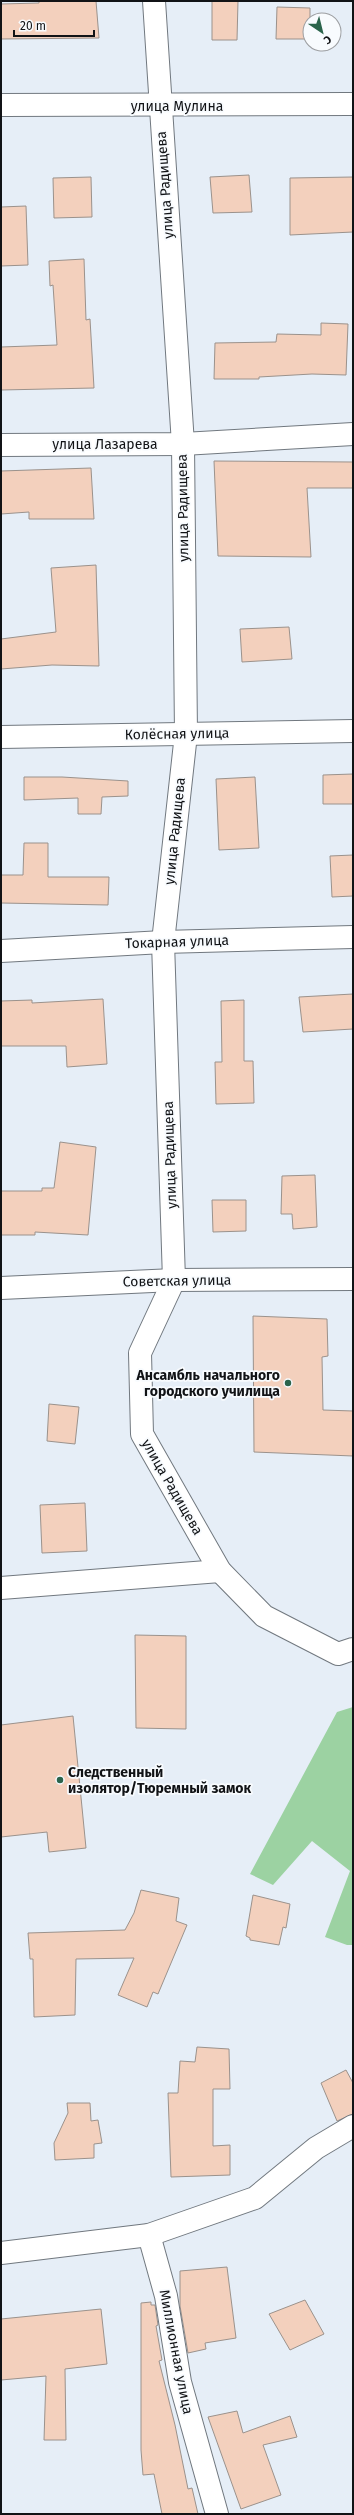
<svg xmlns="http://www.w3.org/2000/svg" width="354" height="2515" font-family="'Fira Sans',sans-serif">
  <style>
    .green { fill: #9cd2a2 }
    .building { fill: #f3d0bd; stroke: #9b928c }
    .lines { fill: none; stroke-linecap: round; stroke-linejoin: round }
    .minor-casing { stroke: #71787f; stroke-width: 24 }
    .minor { stroke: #fff; stroke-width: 22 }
    .poi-dot { fill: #2b644c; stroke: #f8fbfe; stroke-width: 1.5 }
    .labels { text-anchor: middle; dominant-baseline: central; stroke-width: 3.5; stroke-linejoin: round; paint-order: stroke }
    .street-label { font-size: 14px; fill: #111316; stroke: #f8fbfe }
    .poi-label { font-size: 14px; font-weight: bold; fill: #111316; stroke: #f8fbfe; text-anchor: end }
  </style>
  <rect width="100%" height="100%" fill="#e6eef7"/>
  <!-- green -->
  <path class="green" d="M353,1707V1945H347L325,1937L350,1871L312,1841L273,1885L250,1874L337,1712Z"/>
  <!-- building -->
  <g class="building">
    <path d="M39,1H96L99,38L1,39V4L39,3Z"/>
    <path d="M212,1H238L237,40H212Z"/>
    <path d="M277,7L310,8V39H276Z"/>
    <path d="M249,175L252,212L213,213L210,177Z"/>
    <path d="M91,177L92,217L54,218L53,178Z"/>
    <path d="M353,177V232L290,235V178Z"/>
    <path d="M26,206L28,265L1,266V207Z"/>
    <path d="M84,259L86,320L90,319L94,388L1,390V347L57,345L53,285L50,286L49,261Z"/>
    <path d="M321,323L348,324L346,375L312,374L259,377V379H214L215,343L276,342L277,334L321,335Z"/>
    <path d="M214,461L353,462V488H307L311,557L218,556Z"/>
    <path d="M91,468L94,519H29V512L1,514V471Z"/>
    <path d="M96,565L99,666L52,665L1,669V639L56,632L51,568Z"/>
    <path d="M289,627L292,659L242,662L240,629Z"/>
    <path d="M353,774V804H323V775Z"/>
    <path d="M24,777H62L128,781V796L102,797L101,814H78V798L24,800Z"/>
    <path d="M255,777L259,848L219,850L216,779Z"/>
    <path d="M24,843H48V877H109L108,905L1,903V875H23Z"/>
    <path d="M353,855V896L332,897L330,856Z"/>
    <path d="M353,994V1029L303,1032L299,997Z"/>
    <path d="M103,999L107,1064L67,1067L66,1046H1V1001L32,1000V1003Z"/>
    <path d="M244,1000V1061H253L254,1103L216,1104L215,1062H222L221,1001Z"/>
    <path d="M60,1142L96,1147L88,1235L35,1232V1235H1V1191H42V1188H54Z"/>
    <path d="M315,1175L317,1227L293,1229L292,1214H281L282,1176Z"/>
    <path d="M212,1200H246V1231L213,1232Z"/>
    <path d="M253,1316L327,1319L328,1356L322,1357L323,1410L353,1411V1456L254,1452Z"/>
    <path d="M49,1404L79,1407L75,1444L47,1441Z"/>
    <path d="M85,1503L87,1551L42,1553L40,1505Z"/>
    <path d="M135,1635L186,1636V1729L136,1728Z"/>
    <path d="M73,1716L86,1848L49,1852L47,1832L1,1837V1725Z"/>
    <path d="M141,1890L179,1898L176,1921L187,1925L158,1994L153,1992L147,2007L118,1995L134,1958L76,1959L75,2015L34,2017L33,1959H30L28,1933L125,1930L134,1913Z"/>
    <path d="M253,1895L290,1904L286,1928L283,1927L279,1945L250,1940V1938L246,1936Z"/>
    <path d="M197,2047L229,2049L230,2089H213V2146L230,2145V2175L171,2177L168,2093H178L180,2061L195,2062Z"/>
    <path d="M346,2070L353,2083V2114L337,2121L321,2083Z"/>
    <path d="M67,2103H90L91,2121L98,2120L102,2143L94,2144V2158L55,2160L54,2143L68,2113Z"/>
    <path d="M227,2267L236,2338L205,2343L206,2349L188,2353L180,2306V2271Z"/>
    <path d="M305,2300L324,2334L290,2350L269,2314Z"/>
    <path d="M151,2302V2305H155L158,2325L156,2326L162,2360L159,2361L175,2425L188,2489L192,2488L198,2514H162L154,2474L143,2475L141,2450V2303Z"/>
    <path d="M101,2309L107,2364L65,2369L66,2440H44L46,2376L1,2380V2319Z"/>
    <path d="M237,2411L243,2433L290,2416L297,2437L263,2445L281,2495L241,2509L208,2417Z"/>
  </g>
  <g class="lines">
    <defs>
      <g id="minor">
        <path d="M154,1L183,444L186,734L163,942L174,1280L140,1353L142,1434L220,1571L264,1616L338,1654L353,1649"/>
        <path d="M1,105L353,104"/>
        <path d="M1,445L183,444L353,434"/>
        <path d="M1,737L353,731"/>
        <path d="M1,951L163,942L353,937"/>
        <path d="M1,1288L174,1280L353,1279"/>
        <path d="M1,1588L220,1571"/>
        <path d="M149,2235L166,2296L180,2382L217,2514"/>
        <path d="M1,2253L149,2235L255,2198L316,2148L353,2126"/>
      </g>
    </defs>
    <!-- minor casing -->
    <use href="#minor" class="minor-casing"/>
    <!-- minor -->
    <use href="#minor" class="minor"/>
  </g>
  <!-- markers -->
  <g class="poi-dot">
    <circle cx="288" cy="1383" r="4"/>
    <circle cx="60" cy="1780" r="4"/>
  </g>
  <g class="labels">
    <!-- street labels -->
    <g class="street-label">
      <text x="177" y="106">улица Мулина</text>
      <text transform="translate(165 185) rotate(-94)">улица Радищева</text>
      <text x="105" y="444">улица Лазарева</text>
      <text transform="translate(183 508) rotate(-91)">улица Радищева</text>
      <text transform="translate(177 734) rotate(-1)">Колёсная улица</text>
      <text transform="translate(175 831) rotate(-84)">улица Радищева</text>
      <text transform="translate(177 942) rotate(-2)">Токарная улица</text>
      <text transform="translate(170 1155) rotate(-92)">улица Радищева</text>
      <text transform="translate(177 1281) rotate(-1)">Советская улица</text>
      <text transform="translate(172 1487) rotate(60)">улица Радищева</text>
      <text transform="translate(176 2352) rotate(79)">Миллионная улица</text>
    </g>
    <!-- poi labels -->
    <g class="poi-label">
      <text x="280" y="1375">Ансамбль начального<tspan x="280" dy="16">городского училища</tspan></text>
      <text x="68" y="1772" text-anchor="start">Следственный<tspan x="68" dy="16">изолятор/Тюремный замок</tspan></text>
    </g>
  </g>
  <!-- border -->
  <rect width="354" height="2515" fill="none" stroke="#111316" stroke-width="4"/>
  <!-- north arrow -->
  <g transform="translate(322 32) rotate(145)"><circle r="19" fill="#f8fbfe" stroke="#9c9ea1"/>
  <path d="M0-3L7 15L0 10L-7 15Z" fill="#2b644c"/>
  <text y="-6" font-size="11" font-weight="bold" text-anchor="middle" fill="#111316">С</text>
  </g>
  <!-- scale -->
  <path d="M14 30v6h80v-6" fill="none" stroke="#111316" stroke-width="2"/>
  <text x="20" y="30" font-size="12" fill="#111316" stroke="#f8fbfe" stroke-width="3" paint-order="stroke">20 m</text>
</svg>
